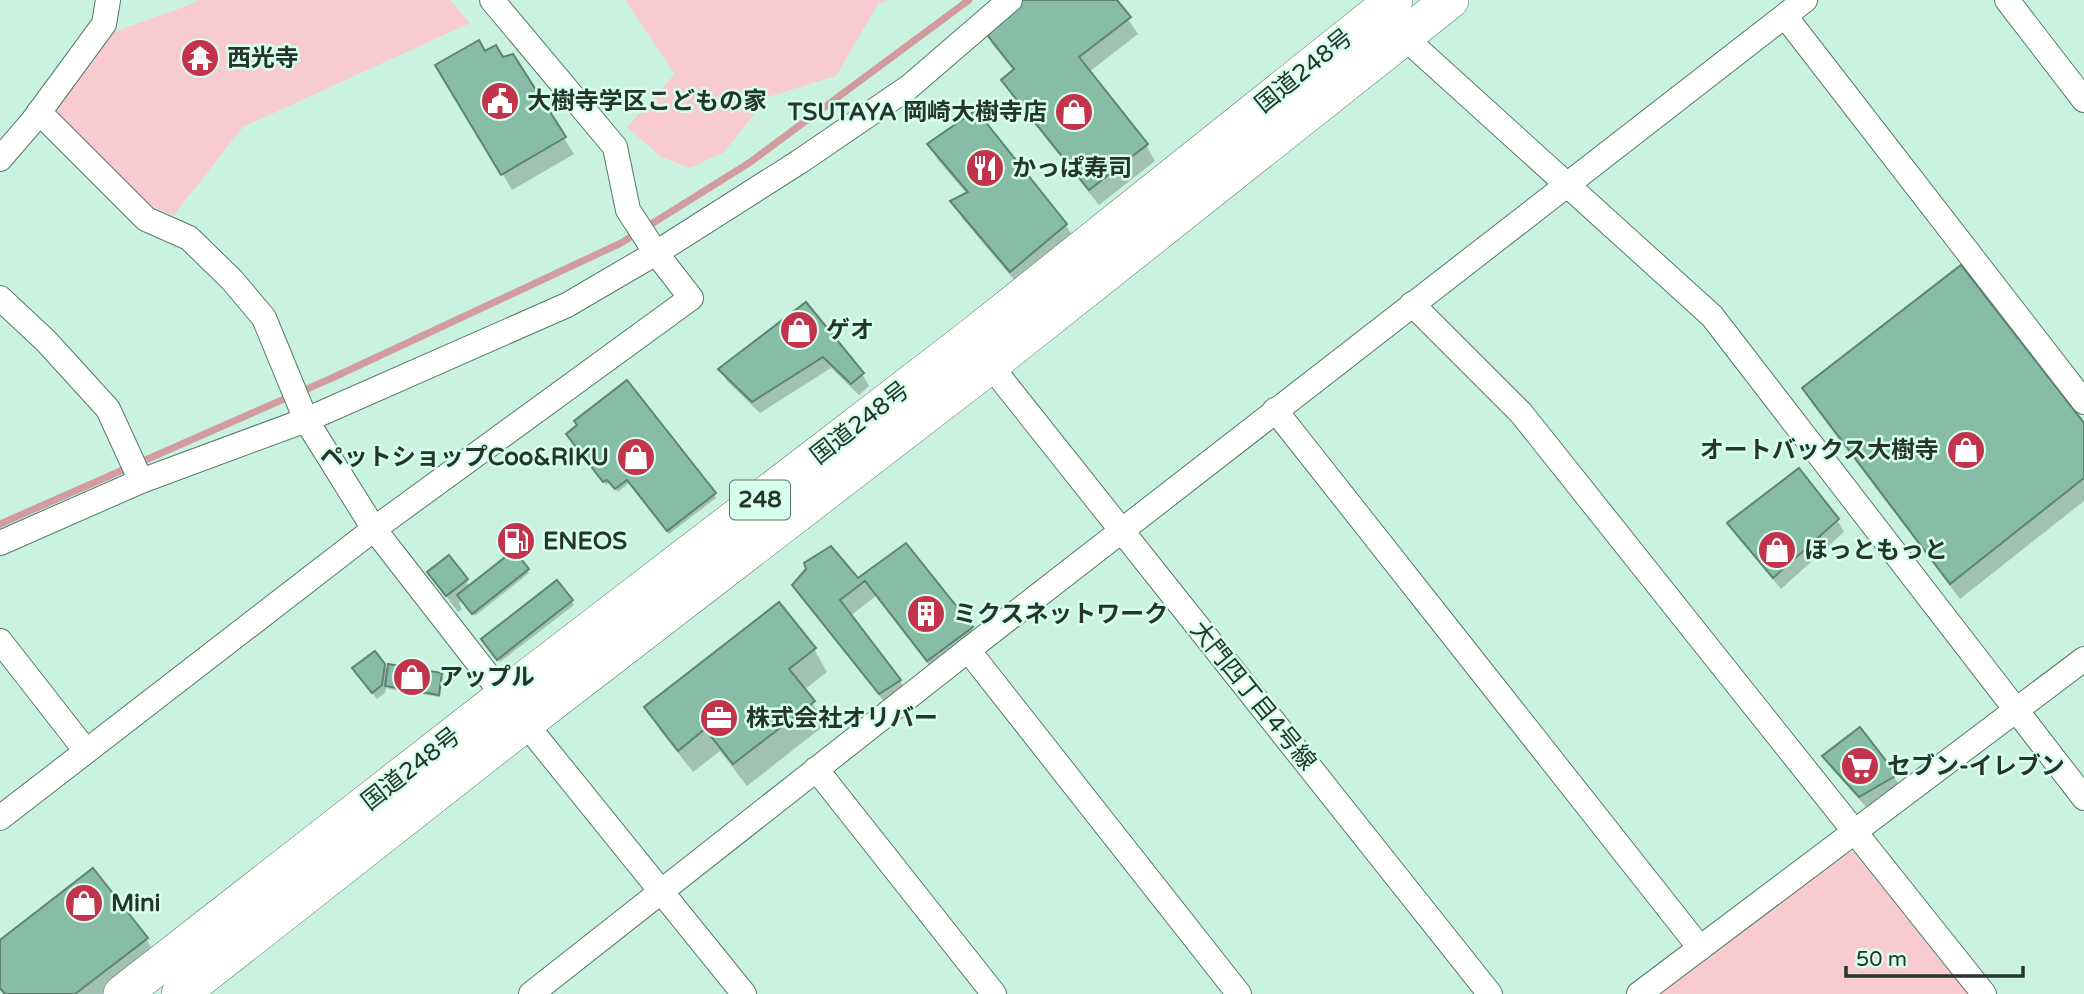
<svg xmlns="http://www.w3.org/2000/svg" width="2084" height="994" font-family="'Varela Round','Noto Sans JP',sans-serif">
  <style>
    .green { fill: #f8ccce }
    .shadow { fill: #0003 }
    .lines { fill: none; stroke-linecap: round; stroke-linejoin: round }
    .stream { stroke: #d29c9e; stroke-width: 7 }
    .building { fill: #87bda6; stroke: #5e8373; stroke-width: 2 }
    .minor-casing { stroke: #567a6b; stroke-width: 26 }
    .highway-casing { stroke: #567a6b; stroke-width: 38 }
    .minor { stroke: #fff; stroke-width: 24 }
    .highway { stroke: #fff; stroke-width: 37 }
    .labels { text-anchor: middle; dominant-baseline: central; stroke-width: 5; stroke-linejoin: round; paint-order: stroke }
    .shield { fill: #d7ffed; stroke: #5a7167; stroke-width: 2 }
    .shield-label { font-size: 23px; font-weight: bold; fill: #25342d }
    .poi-label { font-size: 24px; font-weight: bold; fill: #25342d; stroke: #d7ffed; text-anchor: start }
    .street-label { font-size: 24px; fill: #25342d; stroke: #d7ffed }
  </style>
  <rect width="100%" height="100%" fill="#caf2e0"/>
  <!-- green -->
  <g class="green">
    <path d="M197,0H450L470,23L243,127L173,216L146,203L51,113L114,32L194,3Z"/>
    <path d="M625,0H887L878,4L836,76L768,97L724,152L690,168L661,157L627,127L675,74Z"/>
    <path d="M1846,852L1856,853L1969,994H1658Z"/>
  </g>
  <!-- shadow -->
  <g class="shadow">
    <path d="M1115,0L1138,34L1089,72L1146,145L1155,161L1099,205L1012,96L1003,80L1014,71L992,44L983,28Z"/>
    <path d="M485,53L503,59L512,56L574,154L512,190L438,65Z"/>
    <path d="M975,113L1066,225L1075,241L1020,287L962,218L953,202L967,194L938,160L929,145Z"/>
    <path d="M806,305L862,374L869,386L859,395L831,368L760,413L727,381L720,369Z"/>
    <path d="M627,382L716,498L669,534L630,482L618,492L610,482L606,485L570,438Z"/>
    <path d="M1804,389L2084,425V501L1960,599L1813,405Z"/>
    <path d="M1837,520L1844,532L1781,589L1736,535L1729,523Z"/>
    <path d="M905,545L971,628L980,644L937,676L876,596L850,616L900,681L909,697L890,709L804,601L794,585L858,580Z"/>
    <path d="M514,553L529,573L475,616L462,601L459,603L462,609L458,612L429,573L466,580L470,587Z"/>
    <path d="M556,582L574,605L500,662L485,642Z"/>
    <path d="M814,649L827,672L804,690L826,724L747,786L720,751L693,772L660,730L647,708Z"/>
    <path d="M384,665L389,673L441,675L443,678L440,697L389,689L387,685L385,693L377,699L359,676Z"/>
    <path d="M1860,729L1902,788L1867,808L1831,768L1824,756Z"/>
    <path d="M146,939L156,955L105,994H3L0,990V942Z"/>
  </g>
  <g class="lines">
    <!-- stream -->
    <path class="stream" d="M0,524L332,378L621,243L749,163L969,0"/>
  </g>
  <!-- building -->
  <g class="building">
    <path d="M1015,0H1117L1131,17L1079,57L1148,144L1089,190L1001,80L1014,69L981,27Z"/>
    <path d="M479,40L485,51L496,45L503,57L513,54L566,137L501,175L435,65Z"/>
    <path d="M976,110L1067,224L1010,272L950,201L968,192L927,144Z"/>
    <path d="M1961,265L2084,423V478L1950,584L1802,388Z"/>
    <path d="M806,302L864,373L851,384L823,357L752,402L718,369Z"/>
    <path d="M627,380L716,493L667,531L627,480L615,489L607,480L603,482L566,434L577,425L574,421Z"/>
    <path d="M1799,468L1839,519L1773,578L1727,523Z"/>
    <path d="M906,543L973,627L927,661L865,581L840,600L901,680L879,694L792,585L806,569L804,563L831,546L858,578Z"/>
    <path d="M514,550L529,569L472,614L457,595Z"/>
    <path d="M449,555L468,579L446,596L427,572Z"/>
    <path d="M557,580L573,600L497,660L481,639Z"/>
    <path d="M779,602L816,648L789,669L815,701L733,764L705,729L678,751L644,707Z"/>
    <path d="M375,651L385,664L382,685L372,693L352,668Z"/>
    <path d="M388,664L442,673L439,695L385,686Z"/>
    <path d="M1860,727L1897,775L1859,797L1822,756Z"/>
    <path d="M93,868L148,938L75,994H5L0,988V940Z"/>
  </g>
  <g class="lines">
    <defs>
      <g id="minor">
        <path d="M2007,0L2084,100"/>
        <path d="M1785,16L2084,402"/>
        <path d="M1393,27L1712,316L2084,798"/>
        <path d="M39,112L146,219L189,238L232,280L264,318L306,420L374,529L525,723L744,994"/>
        <path d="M0,159L32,122L104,24L108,0"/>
        <path d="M0,298L46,341L108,409L141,481"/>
        <path d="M1412,304L1521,413L1984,994"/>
        <path d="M990,365L1490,994"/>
        <path d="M1275,410L1700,948"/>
        <path d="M0,543L141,481L306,420L567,305L656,253L799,162L909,87L1010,0"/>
        <path d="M0,641L86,751"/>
        <path d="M968,650L1239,994"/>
        <path d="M816,769L994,994"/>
        <path d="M0,818L374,529L691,298L656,253L628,210L615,147L492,0"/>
        <path d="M531,994L968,650L1805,0"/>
        <path d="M1639,994L2084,659"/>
      </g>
      <g id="highway">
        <path d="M122,994L504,696L973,336L1394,0"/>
        <path d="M180,994L525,723L990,365L1450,0"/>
      </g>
    </defs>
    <!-- minor casing -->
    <use href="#minor" class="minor-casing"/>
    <!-- highway casing -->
    <use href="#highway" class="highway-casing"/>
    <!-- minor -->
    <use href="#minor" class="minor"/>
    <!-- highway -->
    <use href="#highway" class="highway"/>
  </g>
  <!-- icons -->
  <defs>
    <symbol id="temple-disc" viewBox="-11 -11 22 22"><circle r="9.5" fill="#c3334c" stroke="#d7ffed"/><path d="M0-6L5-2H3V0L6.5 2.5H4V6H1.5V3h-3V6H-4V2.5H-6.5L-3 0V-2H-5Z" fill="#fff"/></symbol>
    <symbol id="civic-disc" viewBox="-11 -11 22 22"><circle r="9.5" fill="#c3334c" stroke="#d7ffed"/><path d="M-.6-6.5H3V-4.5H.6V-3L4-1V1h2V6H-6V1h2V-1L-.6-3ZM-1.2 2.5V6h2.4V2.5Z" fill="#fff"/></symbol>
    <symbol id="shop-disc" viewBox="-11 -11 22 22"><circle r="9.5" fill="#c3334c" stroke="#d7ffed"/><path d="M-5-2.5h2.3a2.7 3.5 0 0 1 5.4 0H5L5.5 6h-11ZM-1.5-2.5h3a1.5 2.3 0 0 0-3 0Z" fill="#fff"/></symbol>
    <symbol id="restaurant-disc" viewBox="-11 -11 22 22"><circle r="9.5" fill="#c3334c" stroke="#d7ffed"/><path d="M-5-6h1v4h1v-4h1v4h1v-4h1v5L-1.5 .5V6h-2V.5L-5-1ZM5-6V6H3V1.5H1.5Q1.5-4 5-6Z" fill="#fff"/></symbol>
    <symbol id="fuel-disc" viewBox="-11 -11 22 22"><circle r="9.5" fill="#c3334c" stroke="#d7ffed"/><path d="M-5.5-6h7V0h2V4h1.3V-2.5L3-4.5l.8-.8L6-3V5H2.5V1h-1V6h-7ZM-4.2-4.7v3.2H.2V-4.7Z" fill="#fff"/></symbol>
    <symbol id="building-disc" viewBox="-11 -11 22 22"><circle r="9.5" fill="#c3334c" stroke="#d7ffed"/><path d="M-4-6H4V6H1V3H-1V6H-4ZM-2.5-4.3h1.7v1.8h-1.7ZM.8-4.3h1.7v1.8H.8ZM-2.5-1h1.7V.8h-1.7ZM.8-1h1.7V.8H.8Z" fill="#fff"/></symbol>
    <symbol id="office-disc" viewBox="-11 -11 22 22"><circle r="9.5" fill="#c3334c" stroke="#d7ffed"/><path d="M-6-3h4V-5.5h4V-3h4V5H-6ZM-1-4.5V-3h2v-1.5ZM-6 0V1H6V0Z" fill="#fff"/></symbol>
    <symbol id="supermarket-disc" viewBox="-11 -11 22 22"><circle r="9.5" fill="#c3334c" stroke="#d7ffed"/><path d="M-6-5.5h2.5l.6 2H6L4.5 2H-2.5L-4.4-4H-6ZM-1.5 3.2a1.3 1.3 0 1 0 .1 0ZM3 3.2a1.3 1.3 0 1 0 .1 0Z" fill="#fff"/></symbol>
  </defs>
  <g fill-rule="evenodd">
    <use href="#temple-disc" x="178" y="36" width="44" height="44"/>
    <use href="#civic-disc" x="478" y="79" width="44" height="44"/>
    <use href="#shop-disc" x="1052" y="90" width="44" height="44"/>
    <use href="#restaurant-disc" x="963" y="146" width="44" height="44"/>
    <use href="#shop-disc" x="777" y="308" width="44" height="44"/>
    <use href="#shop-disc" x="1944" y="428" width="44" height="44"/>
    <use href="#shop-disc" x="614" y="435" width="44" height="44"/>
    <use href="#fuel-disc" x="494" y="519" width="44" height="44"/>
    <use href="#shop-disc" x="1755" y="528" width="44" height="44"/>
    <use href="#building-disc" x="904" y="592" width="44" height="44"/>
    <use href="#shop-disc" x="390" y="655" width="44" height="44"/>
    <use href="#office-disc" x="697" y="696" width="44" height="44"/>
    <use href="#supermarket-disc" x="1838" y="744" width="44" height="44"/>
    <use href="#shop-disc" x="62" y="881" width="44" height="44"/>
  </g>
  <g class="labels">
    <!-- shield labels -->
    <rect class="shield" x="730" y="480.5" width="60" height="39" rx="5"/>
    <g class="shield-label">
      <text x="760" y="500">248</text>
    </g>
    <!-- poi labels -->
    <g class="poi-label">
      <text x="227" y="58">西光寺</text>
      <text x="527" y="101">大樹寺学区こどもの家</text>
      <text x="1047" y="112" text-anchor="end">TSUTAYA 岡崎大樹寺店</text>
      <text x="1012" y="168">かっぱ寿司</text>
      <text x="826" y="330">ゲオ</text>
      <text x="1939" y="450" text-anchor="end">オートバックス大樹寺</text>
      <text x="609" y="457" text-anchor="end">ペットショップCoo&amp;RIKU</text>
      <text x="543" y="541">ENEOS</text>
      <text x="1804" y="550">ほっともっと</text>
      <text x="953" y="614">ミクスネットワーク</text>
      <text x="439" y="677">アップル</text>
      <text x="746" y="718">株式会社オリバー</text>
      <text x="1887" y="766">セブン-イレブン</text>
      <text x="111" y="903">Mini</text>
    </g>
    <!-- street labels -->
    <g class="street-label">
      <text transform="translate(1304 71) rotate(-39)">国道248号</text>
      <text transform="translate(860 423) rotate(-38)">国道248号</text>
      <text transform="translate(1253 696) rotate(51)">大門四丁目4号線</text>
      <text transform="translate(411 769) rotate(-38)">国道248号</text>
    </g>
  </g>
  <!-- scale -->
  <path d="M1846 966v10h177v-10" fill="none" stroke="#25342d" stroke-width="3.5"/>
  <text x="1856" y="966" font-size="21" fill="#25342d" stroke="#d7ffed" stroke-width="5" paint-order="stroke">50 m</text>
</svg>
